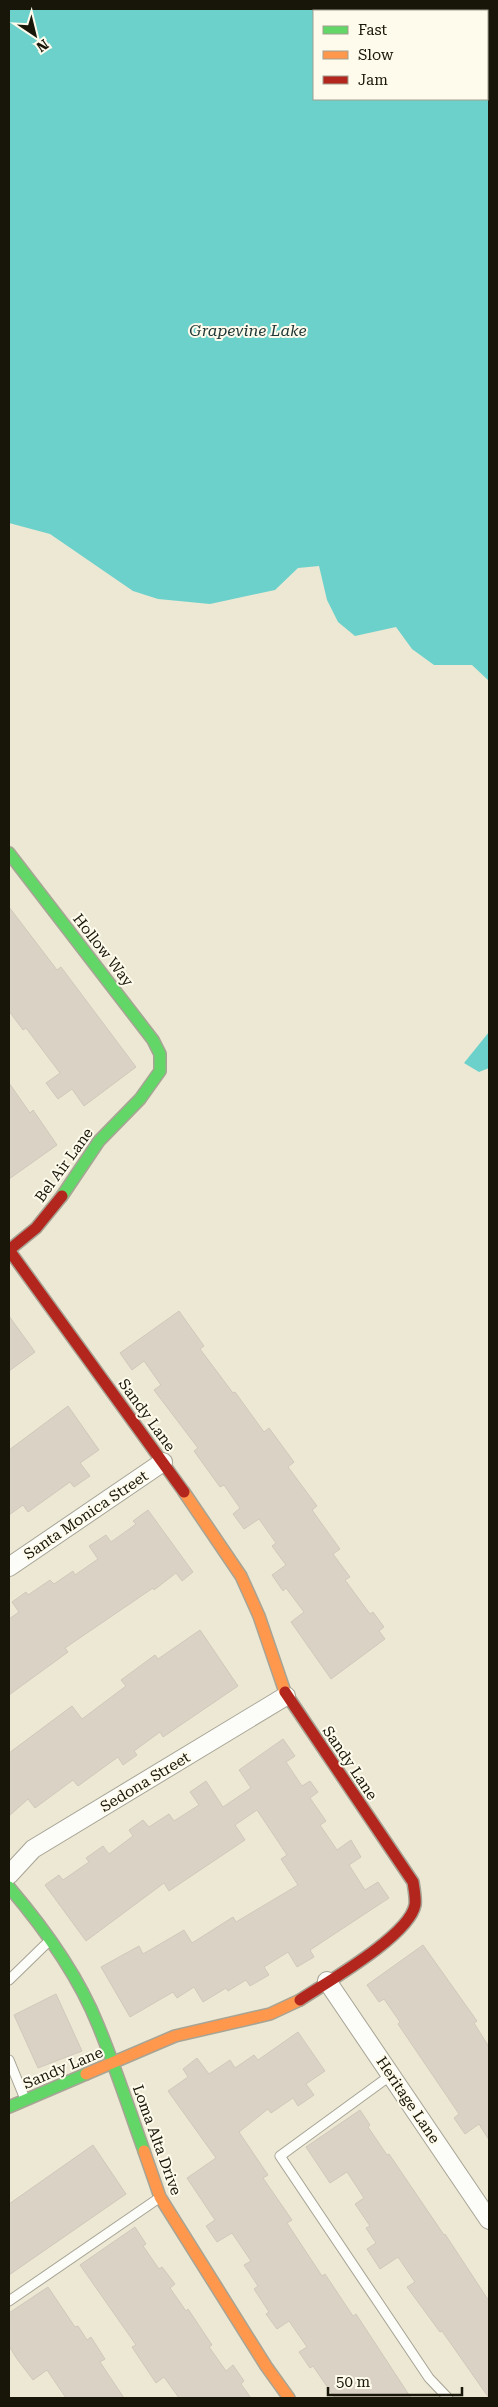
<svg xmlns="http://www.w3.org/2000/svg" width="498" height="2407" font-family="'Roboto Serif',serif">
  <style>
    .water { fill: #6dd1cb; fill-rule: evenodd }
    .building { fill: #dbd2c6; stroke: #d1c8bc }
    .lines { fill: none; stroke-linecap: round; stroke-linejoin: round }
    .lane-casing { stroke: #a7a495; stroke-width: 11 }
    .street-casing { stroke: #a7a495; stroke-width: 20 }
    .fast-casing { stroke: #a7a495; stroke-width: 14 }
    .slow-casing { stroke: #a7a495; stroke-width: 14 }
    .jam-casing { stroke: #a7a495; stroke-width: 14 }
    .lane { stroke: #fcfcf9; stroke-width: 9 }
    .street { stroke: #fcfcf9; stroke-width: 18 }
    .fast { stroke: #63d668; stroke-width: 11 }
    .slow { stroke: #ff974d; stroke-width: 11 }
    .jam { stroke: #b3261e; stroke-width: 11 }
    .labels { text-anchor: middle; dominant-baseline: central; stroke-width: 4; stroke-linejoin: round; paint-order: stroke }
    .street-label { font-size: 15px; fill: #181608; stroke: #fefbec }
    .water-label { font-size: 16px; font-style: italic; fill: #1f3636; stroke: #fefbec }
  </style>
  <rect width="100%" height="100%" fill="#ece8d4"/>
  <!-- water -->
  <g class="water">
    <path d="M9,9H489V681L472,665H434L412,649L396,627L355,636L338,622L327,600L319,566L298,568L275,590L210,604L158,599L133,591L50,534L9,523ZM314,11H487V99H314Z"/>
    <path d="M489,1032V1068L479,1072L464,1063Z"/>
  </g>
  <!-- building -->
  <g class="building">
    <path d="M9,907L57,970L61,967L136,1067L84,1106L72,1089L58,1099L46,1083L60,1073L26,1028L23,1030L9,1011Z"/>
    <path d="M9,1083L30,1113L33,1110L57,1145L9,1179Z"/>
    <path d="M179,1311L204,1346L200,1349L233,1393L235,1392L264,1432L269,1428L294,1462L288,1467L317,1506L312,1510L340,1549L333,1554L350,1577L345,1580L370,1614L373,1612L384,1627L379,1631L385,1639L331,1679L291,1622L304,1612L286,1588L283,1591L272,1575L286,1565L272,1546L276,1543L259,1519L244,1529L233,1514L240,1508L224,1485L220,1487L194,1451L198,1448L154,1390L161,1385L144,1361L132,1370L120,1353Z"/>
    <path d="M9,1316L35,1352L9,1371Z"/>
    <path d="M68,1406L99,1450L80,1463L90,1476L74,1487L70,1482L28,1512L23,1505L9,1515V1450Z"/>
    <path d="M148,1510L193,1572L182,1581L176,1573L154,1590L153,1588L65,1648L68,1652L9,1695V1619L19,1612L12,1602L26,1592L28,1595L50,1580L54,1584L73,1571L75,1575L98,1559L89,1546L106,1535L111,1542L136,1524L133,1521Z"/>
    <path d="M200,1630L238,1686L163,1737L160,1732L134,1751L137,1755L123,1765L118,1757L78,1786L73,1780L35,1808L28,1799L9,1816V1753L72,1706L82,1719L126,1686L121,1680L155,1655L158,1659Z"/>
    <path d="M283,1739L295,1756L286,1762L302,1786L310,1781L318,1792L310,1798L326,1821L320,1825L337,1850L351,1840L361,1857L349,1865L365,1890L378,1882L389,1898L310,1950L314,1957L297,1967L288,1952L264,1967L269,1975L250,1986L246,1980L228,1991L226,1988L203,2002L194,1987L177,1998L173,1992L130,2017L101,1967L139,1946L143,1954L184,1930L192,1943L233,1917L236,1922L298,1885L281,1859L287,1855L257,1810L235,1825L245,1840L169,1891L164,1883L86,1941L45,1885L59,1875L63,1880L89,1862L86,1858L103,1846L109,1854L133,1836L129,1830L143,1820L149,1827L169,1814L174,1821L199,1805L190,1792L206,1781L223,1807L251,1788L239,1770Z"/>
    <path d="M423,1945L477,2021L474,2023L489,2047V2140L479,2124L465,2134L454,2118L459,2114L398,2024L400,2022L384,1999L379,2002L367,1985Z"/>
    <path d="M56,1994L82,2051L38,2068L14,2015Z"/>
    <path d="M298,2032L325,2071L306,2084L314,2095L298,2106L293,2098L271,2113L268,2109L239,2132L268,2175L263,2178L292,2220L287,2223L322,2276L325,2274L353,2316L356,2314L411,2398H335L313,2366L310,2368L299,2352L307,2347L289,2321L277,2329L266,2314L269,2312L254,2289L258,2286L244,2265L251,2261L232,2233L217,2242L206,2226L215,2220L187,2178L216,2158L168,2091L188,2077L183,2069L197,2058L209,2074L230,2060L235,2068L254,2055L258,2060Z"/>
    <path d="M360,2110L370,2125L368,2127L387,2155L389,2154L444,2235L445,2234L489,2301V2398L442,2331L440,2332L407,2287L415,2282L398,2257L380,2269L367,2249L376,2243L366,2228L370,2226L355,2204L364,2198L347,2172L330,2183L306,2147Z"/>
    <path d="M93,2145L126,2194L9,2275V2204Z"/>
    <path d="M135,2227L146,2244L143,2246L159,2269L162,2267L175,2284L170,2288L186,2311L188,2309L212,2345L209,2347L226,2371L233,2365L244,2381L241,2384L251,2398H179L164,2377L156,2383L132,2347L136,2345L80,2265Z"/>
    <path d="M48,2287L75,2327L78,2326L87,2340L91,2337L105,2359L100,2362L124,2398H66L47,2370L33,2380L17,2359L9,2346V2313Z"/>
  </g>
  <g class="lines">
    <defs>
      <g id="lane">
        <path d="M9,1980L48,1942"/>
        <path d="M9,2060L25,2099"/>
        <path d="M391,2075L280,2156L429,2378L448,2398"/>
        <path d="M9,2301L159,2198"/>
      </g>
      <g id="street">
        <path d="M9,1567L163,1462"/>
        <path d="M9,1875L33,1849L286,1696"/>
        <path d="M327,1981L489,2220"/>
      </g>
      <g id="fast">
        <path d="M9,853L153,1040L160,1054V1071L140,1099L99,1141L62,1196"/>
        <path d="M9,1887C44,1928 78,1975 98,2025C115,2066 129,2109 144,2151"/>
        <path d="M9,2107L86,2074"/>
      </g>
      <g id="slow">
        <path d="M184,1492L241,1576L259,1616L285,1692"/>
        <path d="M86,2074L175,2036L270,2014L300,2000"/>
        <path d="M144,2151L160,2197L266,2366L289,2398"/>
      </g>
      <g id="jam">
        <path d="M62,1196L36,1228L9,1250L184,1492"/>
        <path d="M285,1692L413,1882C414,1889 416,1898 415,1905C409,1936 327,1982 300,2000"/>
      </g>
    </defs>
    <!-- lane casing -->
    <use href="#lane" class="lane-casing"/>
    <!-- street casing -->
    <use href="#street" class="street-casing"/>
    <!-- fast casing -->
    <use href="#fast" class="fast-casing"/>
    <!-- slow casing -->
    <use href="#slow" class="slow-casing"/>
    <!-- jam casing -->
    <use href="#jam" class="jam-casing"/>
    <!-- lane -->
    <use href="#lane" class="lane"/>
    <!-- street -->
    <use href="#street" class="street"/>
    <!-- fast -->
    <use href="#fast" class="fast"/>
    <!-- slow -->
    <use href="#slow" class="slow"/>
    <!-- jam -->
    <use href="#jam" class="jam"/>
  </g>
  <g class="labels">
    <!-- street labels -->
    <g class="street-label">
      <text transform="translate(103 950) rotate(52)">Hollow Way</text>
      <text transform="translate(64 1165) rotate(-54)">Bel Air Lane</text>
      <text transform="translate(147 1415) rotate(54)">Sandy Lane</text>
      <text transform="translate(86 1515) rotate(-34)">Santa Monica Street</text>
      <text transform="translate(350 1763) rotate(56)">Sandy Lane</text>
      <text transform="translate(145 1782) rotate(-31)">Sedona Street</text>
      <text transform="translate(63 2068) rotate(-23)">Sandy Lane</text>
      <text transform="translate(408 2100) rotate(56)">Heritage Lane</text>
      <text transform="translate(157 2140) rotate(70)">Loma Alta Drive</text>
    </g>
    <!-- water labels -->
    <g class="water-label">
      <text x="248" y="330">Grapevine Lake</text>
    </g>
  </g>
  <!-- border -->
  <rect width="498" height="2407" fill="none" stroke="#181608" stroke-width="20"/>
  <!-- legend -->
  <rect x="313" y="10" width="175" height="90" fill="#fefbec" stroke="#a29f91"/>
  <rect x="323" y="26" width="25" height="8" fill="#63d668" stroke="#a29f91"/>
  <text x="358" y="35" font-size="15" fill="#181608">Fast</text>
  <rect x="323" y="51" width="25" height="8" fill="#ff974d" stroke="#a29f91"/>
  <text x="358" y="60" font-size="15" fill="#181608">Slow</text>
  <rect x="323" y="76" width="25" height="8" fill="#b3261e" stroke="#a29f91"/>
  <text x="358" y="85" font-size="15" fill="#181608">Jam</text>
  <!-- north arrow -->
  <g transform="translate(35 35) rotate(145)" stroke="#fefbec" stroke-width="4" paint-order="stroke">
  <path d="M0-4L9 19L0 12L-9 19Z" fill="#181608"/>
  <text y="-8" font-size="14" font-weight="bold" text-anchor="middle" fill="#181608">N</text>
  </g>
  <!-- scale -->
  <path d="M328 2387v8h134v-8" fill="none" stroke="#181608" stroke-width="2.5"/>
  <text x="336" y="2387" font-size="15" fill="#181608" stroke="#fefbec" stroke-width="4" paint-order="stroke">50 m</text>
</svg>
